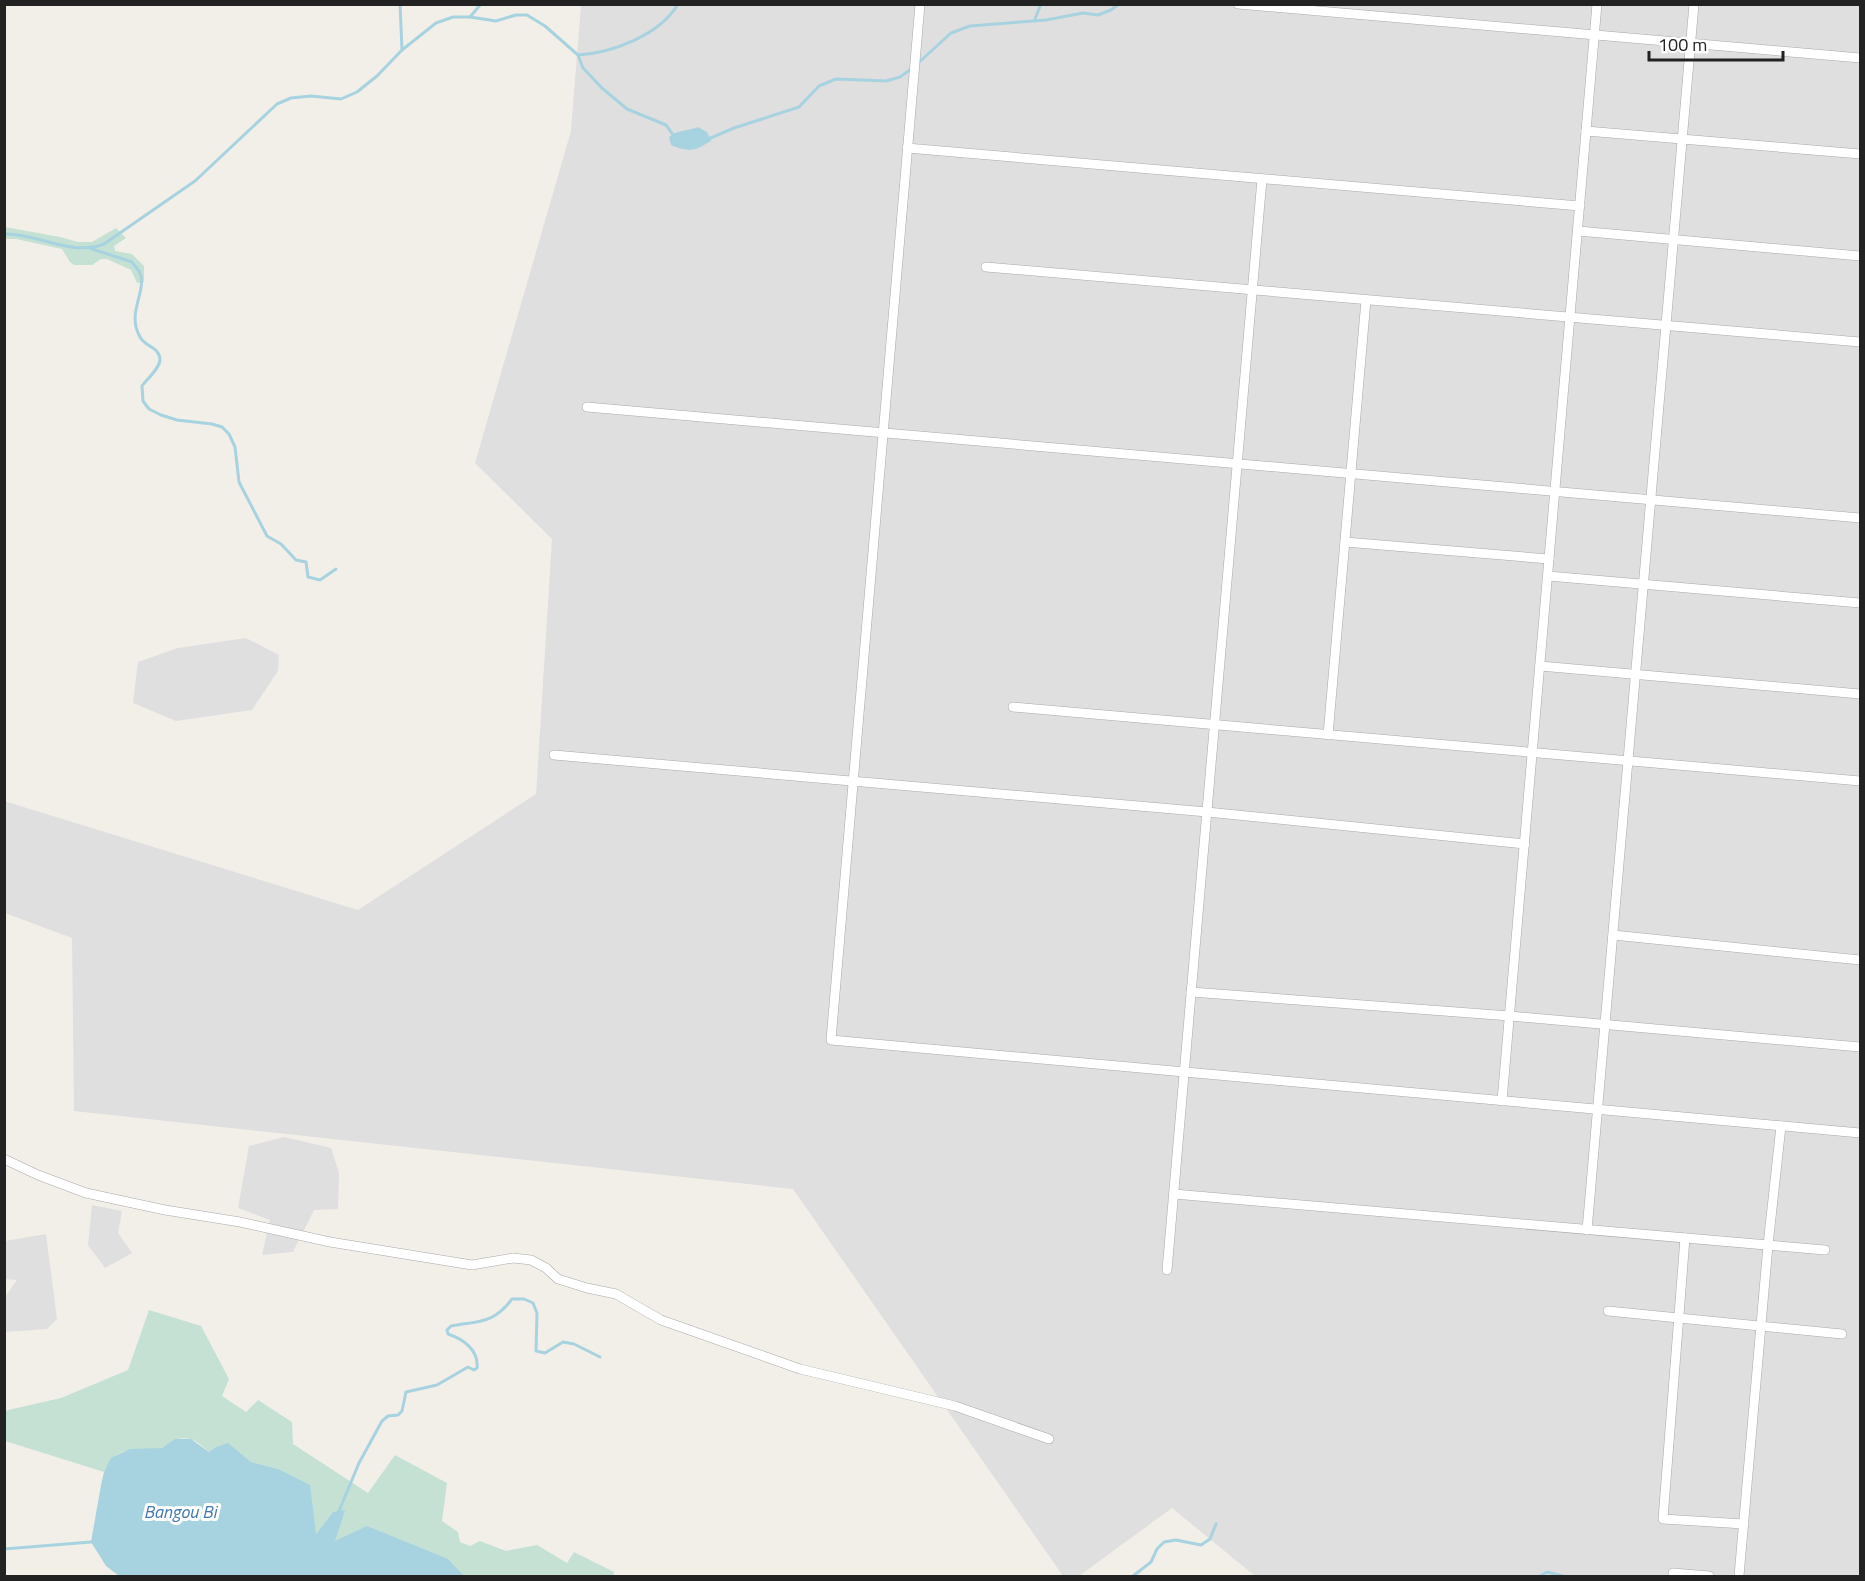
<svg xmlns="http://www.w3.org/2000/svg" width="1865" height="1581" font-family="'Titillium Web',sans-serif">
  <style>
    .residential { fill: #e0dfdf }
    .wetland { fill: #c4e1d4 }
    .water { fill: #a7d3e1 }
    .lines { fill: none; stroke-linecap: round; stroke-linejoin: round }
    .stream { stroke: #a7d3e1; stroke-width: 3 }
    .street-casing { stroke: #a9a9a9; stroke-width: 10 }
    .street { stroke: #fff; stroke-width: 9 }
    .labels { text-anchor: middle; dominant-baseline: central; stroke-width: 6; stroke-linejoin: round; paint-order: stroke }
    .water-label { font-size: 18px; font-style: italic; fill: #4578af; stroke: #fff }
  </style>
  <rect width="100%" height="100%" fill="#f2efe8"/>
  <!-- residential -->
  <g class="residential">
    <path d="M581,5H1860V1576H1255L1172,1508L1079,1576H1063L793,1189L74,1111L72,938L5,913L4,801L358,910L536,794L552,539L475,463L571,131Z"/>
    <path d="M246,638L279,655L278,671L252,710L176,721L133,703L138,662L178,648Z"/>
    <path d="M284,1137L331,1148L339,1173L338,1209L314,1210L293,1252L262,1255L270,1220L238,1208L249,1146Z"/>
    <path d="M92,1205L122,1211L118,1233L132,1253L105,1268L88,1245Z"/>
    <path d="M46,1234L57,1319L47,1329L5,1332V1297L17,1280L5,1279V1241Z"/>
  </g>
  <!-- wetland -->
  <g class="wetland">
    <path d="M5,227L60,237L78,242H92L116,228L126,238L114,246L115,251L132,254L144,266V282L137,283L131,270L107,259H101L92,265H74L70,262L62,249L16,239H5Z"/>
    <path d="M149,1310L201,1326L229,1379L222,1396L246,1412L258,1400L292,1422L293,1444L368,1493L395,1455L447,1483L442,1521L458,1532L460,1542L470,1546L480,1541L506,1551L537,1545L567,1563L574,1552L614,1572L613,1576H464L334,1541L333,1512L316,1535L278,1469L251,1462L228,1444L216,1447L209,1452C204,1448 197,1440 190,1439C175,1435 172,1446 160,1448C134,1454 120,1441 104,1472L5,1441L4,1411L61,1398L128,1370Z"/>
  </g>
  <!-- water -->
  <g class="water">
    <path d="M698,127L707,132L711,141C694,151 690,153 671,145L669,137C677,130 688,131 698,127Z"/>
    <path d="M175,1439H191L209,1452L216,1447L228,1443L251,1462L278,1469L310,1485L316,1534L333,1512L345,1510L335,1541L367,1526L448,1559L464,1576H119L106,1566L91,1542L101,1485L104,1472L111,1458L130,1449L162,1448Z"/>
  </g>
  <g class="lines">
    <!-- stream -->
    <g class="stream">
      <path d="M400,4L402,50"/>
      <path d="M470,17L481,4"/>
      <path d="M1035,19L1041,4"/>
      <path d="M578,55C612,53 660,35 678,4"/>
      <path d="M916,65L951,33L970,26L1046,20L1083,13L1098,15L1111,10L1119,4"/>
      <path d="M706,140L734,128L799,107L819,86L836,79L886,81L900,77L911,69"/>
      <path d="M4,234C38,233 71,257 104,244L195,181L277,104L291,98L311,96L341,99L357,92L377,76L402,50L436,23L453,17H470L496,21L516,15H527L545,26L578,55L583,68L602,88L627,109L666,125L674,136"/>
      <path d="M92,249L132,262C134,265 138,269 140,273C147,293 126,312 140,337C145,347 160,347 160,360C159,369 148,378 142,386L143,401L149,409L161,415L177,420L212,424L222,427L229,434L235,447L239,482L267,536L281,544L296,560L306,562L308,577L320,580L336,569"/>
      <path d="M339,1511L359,1463L382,1421L388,1416L398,1415L402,1411L406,1392L437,1385L468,1367L474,1370L477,1368C479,1350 463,1339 448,1334L447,1330L451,1326C479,1321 493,1324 512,1299H524L533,1303L537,1313L536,1351L545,1353L563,1342L574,1344L600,1357"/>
      <path d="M4,1549L91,1542"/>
      <path d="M1133,1576L1151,1562L1157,1549L1164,1542L1176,1540L1201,1545L1210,1539L1216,1524"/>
      <path d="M1540,1576L1547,1572L1563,1576"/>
    </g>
    <defs>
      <g id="street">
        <path d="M920,4L831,1040L1860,1133"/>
        <path d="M1238,4L1860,58"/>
        <path d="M1586,131L1860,154"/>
        <path d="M907,148L1580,206"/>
        <path d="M1578,231L1860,256"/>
        <path d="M986,267L1860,342"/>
        <path d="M587,407L1860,518"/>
        <path d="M1345,542L1549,559"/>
        <path d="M1548,576L1860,603"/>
        <path d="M1540,666L1860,694"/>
        <path d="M1013,707L1860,781"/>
        <path d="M1328,735L1366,300"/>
        <path d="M554,755L1207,812L1525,844"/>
        <path d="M1613,935L1860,960"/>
        <path d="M1191,992L1510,1016L1860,1047"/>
        <path d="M1502,1101L1597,4"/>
        <path d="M4,1159L38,1175L86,1193L165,1210L240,1222L330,1242L472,1265L513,1258L531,1260L546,1268L558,1279L587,1288L616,1294L661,1320L800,1369L955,1406L1049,1439"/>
        <path d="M1174,1194L1825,1250"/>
        <path d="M1587,1230L1694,4"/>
        <path d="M1685,1238L1663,1519L1744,1524"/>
        <path d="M1167,1270L1262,179"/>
        <path d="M1608,1311L1842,1334"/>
        <path d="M1673,1573L1709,1576"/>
        <path d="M1739,1576L1768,1245L1781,1126"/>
      </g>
    </defs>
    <!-- street casing -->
    <use href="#street" class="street-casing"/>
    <!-- street -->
    <use href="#street" class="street"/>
  </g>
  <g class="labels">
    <!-- water labels -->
    <g class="water-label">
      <text x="180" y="1511">Bangou Bi</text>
    </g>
  </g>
  <!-- border -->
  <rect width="1865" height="1581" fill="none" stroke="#222222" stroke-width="12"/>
  <!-- scale -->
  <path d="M1649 51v9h134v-9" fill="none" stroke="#222222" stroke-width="3"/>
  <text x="1658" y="51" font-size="18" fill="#222222" stroke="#ffffff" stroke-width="4.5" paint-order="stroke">100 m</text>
</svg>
